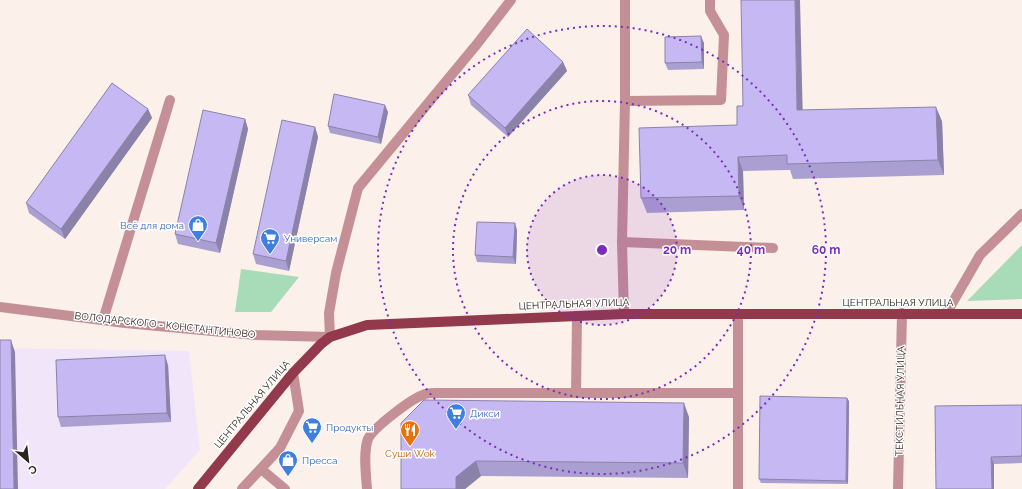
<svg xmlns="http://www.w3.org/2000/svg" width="1022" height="489" font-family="Raleway,sans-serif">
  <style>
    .industrial { fill: #f0e5f9 }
    .green { fill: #a8dbb8 }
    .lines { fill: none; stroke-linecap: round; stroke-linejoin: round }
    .minor { stroke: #c49096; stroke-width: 10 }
    .major { stroke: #92394b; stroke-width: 10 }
    .wall { fill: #aa9fd1 }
    .shaded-wall { fill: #8b82aa }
    .building { fill: #c6b9f3; stroke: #8b82aa }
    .ring { fill: none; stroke: #7b2cbf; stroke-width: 2; stroke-dasharray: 2 4 }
    .labels { text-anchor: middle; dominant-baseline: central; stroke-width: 3; stroke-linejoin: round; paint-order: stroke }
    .shop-label { font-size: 10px; fill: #366cbe; stroke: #fff; text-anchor: start }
    .street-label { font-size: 10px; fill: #2d241d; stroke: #fff }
    .food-label { font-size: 10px; fill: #c56008; stroke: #fff }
    .centre { fill: #7b2cbf; stroke: #fff; stroke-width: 2 }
    .ring-label { font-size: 12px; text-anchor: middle; font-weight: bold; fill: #7b2cbf; stroke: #fff; stroke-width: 3; stroke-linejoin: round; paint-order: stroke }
  </style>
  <rect width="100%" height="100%" fill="#fcf1ea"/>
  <!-- industrial -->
  <path class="industrial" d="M0,348L189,351L200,450L165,489H0Z"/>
  <!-- green -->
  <g class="green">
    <path d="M1022,245V299L967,301Z"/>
    <path d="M241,269L299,277L271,312H235Z"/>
  </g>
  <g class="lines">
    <!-- minor -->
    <g class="minor">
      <path d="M625,101L721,100L724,35L710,11V0"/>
      <path d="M622,242L773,248"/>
      <path d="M0,307L125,323L256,335L330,337L329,313L336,273L358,188L477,44L511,0"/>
      <path d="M624,314L622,242L625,101V0"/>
      <path d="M946,314L980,255L1022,214"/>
      <path d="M103,320L170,100"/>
      <path d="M576,393L577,316"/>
      <path d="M261,469L285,489"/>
      <path d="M242,489L280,448L299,411L293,373"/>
      <path d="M367,489C366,476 363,451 368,439C373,428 411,399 423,395C426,393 431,393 435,393H738"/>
      <path d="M738,489V314"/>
      <path d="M898,489L902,313"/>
    </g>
    <!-- major -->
    <path class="major" d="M198,489L293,373L321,344L330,337L367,325L624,314H1022"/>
  </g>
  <!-- wall -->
  <g class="wall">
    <path d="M704,43V69L668,70L665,63Z"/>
    <path d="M563,62L567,71L508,137L471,105L468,95Z"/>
    <path d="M148,109L152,118L65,239L29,213L26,203Z"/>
    <path d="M802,110L942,121L944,175L793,179L790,170L743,171L744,210L647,213L641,198L737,125Z"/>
    <path d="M388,112L381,144L330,133L328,126Z"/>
    <path d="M245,119L248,129L220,253L178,244L175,234Z"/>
    <path d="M315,127L318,137L289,271L256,264L253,254Z"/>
    <path d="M517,230L516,264L477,262L475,255Z"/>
    <path d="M168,365L171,422L61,427L58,417Z"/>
    <path d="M849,401L848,484L761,483L759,479Z"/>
    <path d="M1022,405V463L994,464L935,406Z"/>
    <path d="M689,417L688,478L481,476L465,489H401V423Z"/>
  </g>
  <!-- shaded-wall -->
  <g class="shaded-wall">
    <path d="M795,0H800L803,125L797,110Z"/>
    <path d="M701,36L704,43V69L702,62Z"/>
    <path d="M563,62L567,71L508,137L505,128Z"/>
    <path d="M385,105L388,112L381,144L378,137Z"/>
    <path d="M936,107L942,121L944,175L938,160Z"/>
    <path d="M148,109L152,118L65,239L61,229Z"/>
    <path d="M245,119L248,129L220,253L216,243Z"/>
    <path d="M315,127L318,137L289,271L286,261Z"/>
    <path d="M738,157L743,171L744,210L739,196Z"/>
    <path d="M515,223L517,230L516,264L513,257Z"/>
    <path d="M11,340L15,352L18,489H14Z"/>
    <path d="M165,355L168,365L171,422L167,413Z"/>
    <path d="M847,398L849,401L848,484L846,481Z"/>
    <path d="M684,403L689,417L688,478L683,463Z"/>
    <path d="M991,457L994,464V489H992Z"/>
    <path d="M476,461L481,476L465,489H456V477Z"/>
  </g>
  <!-- building -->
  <g class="building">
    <path d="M741,0H795L797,110L936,107L938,160L787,164V155L738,157L739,196L641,198L639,128L737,125V106H743Z"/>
    <path d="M527,29L563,62L505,128L468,95Z"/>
    <path d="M701,36L702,62L665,63V37Z"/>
    <path d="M112,83L148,109L61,229L26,203Z"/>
    <path d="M334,94L385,105L378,137L328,126Z"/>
    <path d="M203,110L245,119L216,243L175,234Z"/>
    <path d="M282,120L315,127L286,261L253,254Z"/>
    <path d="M477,222L515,223L513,257L475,255Z"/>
    <path d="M0,340H11L14,489H0Z"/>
    <path d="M165,355L167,413L58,417L56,360Z"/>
    <path d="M760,396L847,398L846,481L759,479Z"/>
    <path d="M424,400L684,403L683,463L476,461L456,477V489H401V423Z"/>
    <path d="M1022,405V456L991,457L992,489H936L935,406Z"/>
  </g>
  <!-- distance rings -->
  <circle cx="602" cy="250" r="75" fill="#7b2cbf" fill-opacity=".12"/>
  <g class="ring">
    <circle cx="602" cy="250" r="75"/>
    <circle cx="602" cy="250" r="149"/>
    <circle cx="602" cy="250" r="224"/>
  </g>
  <!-- icons -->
  <defs>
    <symbol id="shop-pin" viewBox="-11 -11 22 30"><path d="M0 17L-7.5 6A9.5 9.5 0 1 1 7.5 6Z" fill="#3f7fe0" stroke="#fff"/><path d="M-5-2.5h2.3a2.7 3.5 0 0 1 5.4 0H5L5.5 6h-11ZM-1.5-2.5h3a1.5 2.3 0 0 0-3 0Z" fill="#fff"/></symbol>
    <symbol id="supermarket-pin" viewBox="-11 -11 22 30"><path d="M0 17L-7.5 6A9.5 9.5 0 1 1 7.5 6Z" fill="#3f7fe0" stroke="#fff"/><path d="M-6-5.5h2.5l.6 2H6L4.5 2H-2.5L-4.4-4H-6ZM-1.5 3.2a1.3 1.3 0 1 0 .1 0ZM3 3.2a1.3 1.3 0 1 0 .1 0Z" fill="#fff"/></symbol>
    <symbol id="restaurant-pin" viewBox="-11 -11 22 30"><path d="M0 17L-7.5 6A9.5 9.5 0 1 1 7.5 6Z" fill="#e8710a" stroke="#fff"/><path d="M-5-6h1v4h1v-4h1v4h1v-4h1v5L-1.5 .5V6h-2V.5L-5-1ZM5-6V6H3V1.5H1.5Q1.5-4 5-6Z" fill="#fff"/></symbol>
  </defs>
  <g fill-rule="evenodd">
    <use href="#shop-pin" x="187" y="214" width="22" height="30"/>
    <use href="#supermarket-pin" x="259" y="227" width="22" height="30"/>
    <use href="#supermarket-pin" x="445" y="402" width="22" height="30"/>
    <use href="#supermarket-pin" x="301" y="416" width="22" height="30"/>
    <use href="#restaurant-pin" x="399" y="419" width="22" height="30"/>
    <use href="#shop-pin" x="277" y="449" width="22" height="30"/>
  </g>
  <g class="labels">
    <!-- shop labels -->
    <g class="shop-label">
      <text x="184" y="225" text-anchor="end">Всё для дома</text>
      <text x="284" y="238">Универсам</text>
      <text x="470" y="413">Дикси</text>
      <text x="326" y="427">Продукты</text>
      <text x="302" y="460">Пресса</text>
    </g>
    <!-- street labels -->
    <g class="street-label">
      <text x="898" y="302">ЦЕНТРАЛЬНАЯ УЛИЦА</text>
      <text transform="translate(574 304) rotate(-2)">ЦЕНТРАЛЬНАЯ УЛИЦА</text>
      <text transform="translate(165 325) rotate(6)">ВОЛОДАРСКОГО - КОНСТАНТИНОВО</text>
      <text transform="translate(900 401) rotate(-89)">ТЕКСТИЛЬНАЯ УЛИЦА</text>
      <text transform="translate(252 404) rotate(-50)">ЦЕНТРАЛЬНАЯ УЛИЦА</text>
    </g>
    <!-- food labels -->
    <g class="food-label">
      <text x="410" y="453">Суши Wok</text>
    </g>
  </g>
  <circle cx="602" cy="250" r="6" class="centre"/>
  <g class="ring-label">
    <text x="677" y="254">20 m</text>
    <text x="751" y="254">40 m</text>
    <text x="826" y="254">60 m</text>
  </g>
  <!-- north arrow -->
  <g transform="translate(28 461) rotate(152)" stroke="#ffffff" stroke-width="3" paint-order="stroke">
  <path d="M0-3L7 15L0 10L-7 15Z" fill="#2d241d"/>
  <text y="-6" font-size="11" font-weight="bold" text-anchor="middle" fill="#2d241d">С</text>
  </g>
</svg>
